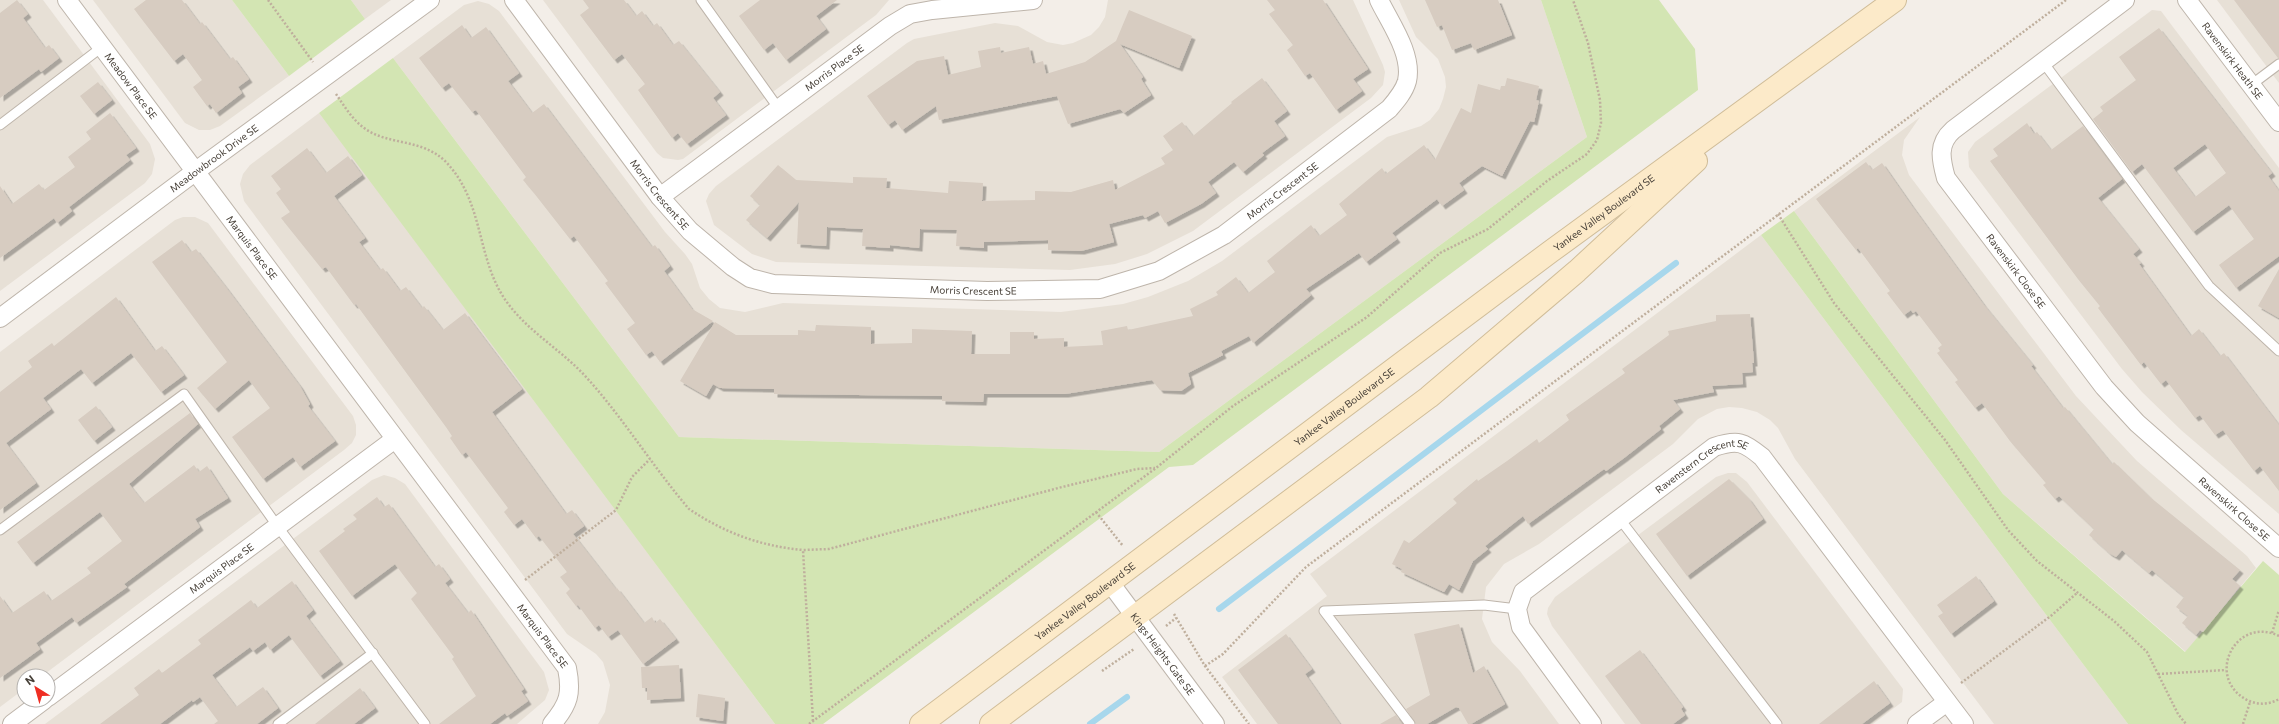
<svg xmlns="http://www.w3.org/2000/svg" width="2279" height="724" font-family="Commissioner,sans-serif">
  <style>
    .residential { fill: #e7e0d6 }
    .green { fill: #d3e5b3 }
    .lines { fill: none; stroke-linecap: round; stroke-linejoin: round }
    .stream { stroke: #a7d7ec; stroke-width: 6 }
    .building { fill: #d7ccc1; fill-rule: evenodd; filter: url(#shadow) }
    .lane-casing { stroke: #beb5ab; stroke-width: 11 }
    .street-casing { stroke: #beb5ab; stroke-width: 20 }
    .secondary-casing { stroke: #d0bd99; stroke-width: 24 }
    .path { stroke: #bfaf9d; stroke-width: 2.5; stroke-dasharray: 2 2; stroke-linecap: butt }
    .lane { stroke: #fff; stroke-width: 9 }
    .street { stroke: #fff; stroke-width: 18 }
    .secondary { stroke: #fceac9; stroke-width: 22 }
    .labels { text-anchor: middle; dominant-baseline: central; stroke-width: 4; stroke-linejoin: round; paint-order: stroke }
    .street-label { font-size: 10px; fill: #463f37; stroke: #fff }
  </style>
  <defs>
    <filter id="shadow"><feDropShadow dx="3.5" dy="3.5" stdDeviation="0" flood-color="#0004"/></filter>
  </defs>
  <rect width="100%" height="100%" fill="#f3eee8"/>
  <!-- residential -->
  <g class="residential">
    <path d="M0,0H43L150,144L155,159L152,174L145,183L0,291Z"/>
    <path d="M93,0H232L289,76L220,126L210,130H199L185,123Z"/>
    <path d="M351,0H391L365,19Z"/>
    <path d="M543,0H889L876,15L683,159L678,160L663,158L657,153Z"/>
    <path d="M1108,0H1353L1383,65L1385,72L1383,85L1371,98L1193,231L1147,254L1115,264L1070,270L776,262L752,254L714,225L706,201L709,194L716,186L907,43L914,39L995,23L1018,26L1047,42L1063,45L1073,43L1091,35L1099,27L1105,17Z"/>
    <path d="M1399,0H1541L1587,137L1159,452L679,437L393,58L464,5L478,1L489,4L499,11L665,232L685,254L692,264L700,288L709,299L720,308L745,312L783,303L1061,312L1123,304L1148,297L1188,281L1222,261L1387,137L1421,126L1430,120L1439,109L1443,99L1446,87L1445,77L1438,59L1416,37Z"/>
    <path d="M2217,0H2279V83Z"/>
    <path d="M2152,10L2161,11L2279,168V514L2181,430L2142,392L2122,369L1969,167L1968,152L1975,142Z"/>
    <path d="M319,113L348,151L775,724H598L605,712L610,685L603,662L596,654L567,634L244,201L240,184L243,174L250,165Z"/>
    <path d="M1920,117L1904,140L1902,155L1909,175L2076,396L2137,461L2247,556L2256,568L2186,652L2003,494L1794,211Z"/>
    <path d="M183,217H195L208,223L353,416L356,425V435L352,443L344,450L42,676H24V689L0,707V352L175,220Z"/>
    <path d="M1761,235L2128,724H1994L1795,459L1778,428L1770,420L1757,412L1742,408L1729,407L1717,409L1698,419L1673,444L1539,544L1504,564L1486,587L1482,619L1492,642L1520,671L1559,724H1257L1222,677L1327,596L1310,574Z"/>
    <path d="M1728,473H1736L1747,482L1903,689L1902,702L1873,724H1625L1552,626L1547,614L1548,608L1555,597L1716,477Z"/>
    <path d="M384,475L395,478L405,484L544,672L549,690L545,700L517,724H45L372,480Z"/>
  </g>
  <!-- green -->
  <g class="green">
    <path d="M232,0H351L365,19L289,76Z"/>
    <path d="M1541,0H1659L1695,49L1698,90L1193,465L1169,467L823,724H775L319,113L393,58L679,437L1159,452L1587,137Z"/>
    <path d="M1794,211L2003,494L2185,652L2263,561L2279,575V724H2128L1761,235Z"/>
  </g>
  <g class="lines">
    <!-- stream -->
    <g class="stream">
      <path d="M1219,609L1676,263"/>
      <path d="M1090,724L1127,697"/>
    </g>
  </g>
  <!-- building -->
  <g class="building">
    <path d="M17,0L28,14L23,18L45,48L49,45L59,58L41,72L39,69L0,98V13Z"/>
    <path d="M146,0H182L200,24L202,22L230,59L233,57L249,79L238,87L242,93L216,113L210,104L207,106L193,87L202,80L183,54L174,61L134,9Z"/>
    <path d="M583,0H624L636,16L642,11L653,26L657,23L673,45L679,41L720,92L713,98L726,115L687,144L678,133L672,138L638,90L645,84L622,54L614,60L580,15L589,8Z"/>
    <path d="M760,0H837L816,16L826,29L786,60L773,43L764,50L739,16Z"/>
    <path d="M1267,0H1323L1368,69L1353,79L1362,91L1336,110L1310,73L1305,76L1287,50L1293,45L1269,14L1275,10Z"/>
    <path d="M1425,0H1498L1512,35L1474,50L1471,43L1452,50L1442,25L1437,27Z"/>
    <path d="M2234,0H2279V58H2278Z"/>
    <path d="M1129,10L1192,36L1179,68L1120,44L1143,77L1141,79L1151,95L1124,113L1120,109L1068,124L1057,96L939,120L936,106L902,130L895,120L888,125L867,96L917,61L944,56L948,75L981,67L978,51L1000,47L1001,53L1029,47L1033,64L1043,61L1046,74L1085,62L1116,41Z"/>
    <path d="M462,25L471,38L486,27L519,73L508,81L532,113L544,104L652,247L655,245L670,266L664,271L692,309L713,321L660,362L652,351L646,355L627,329L635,323L605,283L608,281L574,236L570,239L534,193L523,180L526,177L476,110L472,112L449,83L442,88L419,58Z"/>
    <path d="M2159,28L2272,173L2268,176L2279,191V256L2236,288L2219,265L2254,239L2229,205L2193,232L2142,164L2132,172L2093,119L2103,111L2100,107L2136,80L2119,57ZM2205,144L2226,173L2195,197L2173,168Z"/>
    <path d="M1262,78L1287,111L1274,121L1285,136L1262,153L1264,155L1243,172L1234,162L1208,182L1216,193L1201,204L1165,223L1158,211L1145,218L1143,215L1109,224L1114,242L1081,251L1048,250V240L984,242V248L956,246L957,230L920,229L919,248L890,245V248L862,246L863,229L827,227L826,246L797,244L799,202L767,238L746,220L760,205L750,196L778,165L796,180L853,183V177L887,178L886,188L948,193L949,181L983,183L982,201L1035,200V191L1071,192L1113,180L1115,190L1165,164L1161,158L1173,150L1163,136L1182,122L1193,136L1232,103L1231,102Z"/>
    <path d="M1507,78L1539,86L1536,100L1539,101L1534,122L1530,121L1502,176L1482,166L1459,183L1464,190L1442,206L1437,199L1392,233L1397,239L1366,262L1359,253L1306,289L1311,295L1253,343L1249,336L1221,351L1223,355L1188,373L1191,384L1181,391L1160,390L1152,380L1065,394H984L983,402L942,401V396L774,394V389L720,388L713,384L706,396L680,381L715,322L736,335H798V330L815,331L816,325L871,327V344L912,343V329L972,331L971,354H1010V332H1034V339L1064,338V347L1103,345L1101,331L1127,326L1128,330L1193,316L1190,309L1218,295L1216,292L1236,277L1248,293L1275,272L1267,261L1311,225L1319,236L1347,215L1339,204L1382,168L1386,174L1424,145L1435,160L1461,108L1471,113L1478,84L1500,90L1501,86H1505Z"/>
    <path d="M98,82L112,100L94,114L80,96Z"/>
    <path d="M110,113L136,148L126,155L130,160L69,207L72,211L57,223L54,218L0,258V186L12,204L39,184L44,190L75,167L68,157L91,139L86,132Z"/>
    <path d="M2027,123L2034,134L2037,132L2051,150L2083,126L2122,179L2098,198L2139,249L2133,254L2141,263L2139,264L2191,336L2199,329L2220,356L2224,353L2279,425V491L2260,466L2254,471L2223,430L2215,435L2200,415L2195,418L2166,380L2161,384L2144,362L2141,365L2098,308L2100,306L2078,279L1990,161L1998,156L1993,149Z"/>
    <path d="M307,148L326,173L348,156L362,175L334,196L365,238L359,242L380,270L383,268L400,291L406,287L422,308L424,306L443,330L465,313L522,389L492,412L566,514L572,510L584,526L573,534L616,589L617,588L644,623L652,617L655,623L660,619L676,639L643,664L618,630L608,637L599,625L595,628L578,605L576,606L566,593L570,589L560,577L567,572L539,536L536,538L522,519L514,525L504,512L508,508L466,452L462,455L450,438L452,436L446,427L356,304L354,305L326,267L322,269L281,218L290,212L276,193L281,189L271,176Z"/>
    <path d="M1866,162L1872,170L1882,163L1912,206L1984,305L2033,365L2031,366L2063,408L2065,407L2112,464L2114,462L2151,498L2240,570L2232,579L2240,586L2203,632L2200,630L2196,635L2182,623L2188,616L2176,607L2184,597L2152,570L2149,573L2122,550L2116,557L2109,553L2089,535L2094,529L2059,496L2055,499L2043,485L2046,483L2010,441L1982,403L1975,408L1955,382L1958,380L1937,353L1940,351L1938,348L1942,345L1916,311L1913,313L1911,310L1904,315L1887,293L1890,291L1858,248L1856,250L1816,199Z"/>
    <path d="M182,240L191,252L196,249L225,286L300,386L310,404L308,406L335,441L300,467L293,457L263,479L232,437L270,408L249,380L215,409L197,388L227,362L152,262Z"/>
    <path d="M2279,269V318L2258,306Z"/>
    <path d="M116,297L155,351L162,346L184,375L161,392L131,353L92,383L81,369L43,398L51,409L6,443L36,483L0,510V392L32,367L28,361L52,343L54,346Z"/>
    <path d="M1750,314L1754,363H1752L1753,372L1742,373L1743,384L1712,386L1714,392L1673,400L1680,409L1659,426L1661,429L1624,458L1606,471L1604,469L1528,524L1523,516L1485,546L1488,549L1473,561L1459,590L1449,584L1444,592L1401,572L1402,569L1392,564L1404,540L1409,543L1457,503L1453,499L1477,479L1478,481L1507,461L1537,439L1539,443L1569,420L1566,415L1625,373L1622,369L1669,335L1668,331L1716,321V315Z"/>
    <path d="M96,406L112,427L94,441L78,420Z"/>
    <path d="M190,413L198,424L129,484L144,503L194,465L199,472L207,466L228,498L195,519L200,527L124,584L127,587L76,623L72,617L36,643L40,649L0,678V596L12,613L44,591L51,601L91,573L87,568L122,541L100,512L33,563L17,542Z"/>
    <path d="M1729,479L1749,499L1763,519L1687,576L1656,534Z"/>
    <path d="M377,497L384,507L389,504L435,567L439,564L450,579L445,583L468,613L471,610L524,689L521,691L528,701L507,716L505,713L490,724H439L476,696L452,659L454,657L411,599L417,593L395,564L352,596L319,551L345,531L343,529L357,519L353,515Z"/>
    <path d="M1976,576L1994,601L1951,634L1938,616L1943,613L1937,605Z"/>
    <path d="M292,581L313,610L306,616L340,661L320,676L289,635L270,650L265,642L253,651L250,647L212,675L236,707L263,687L278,708L257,724H214L218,721L200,697L193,702L192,700L160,724H100L139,695L134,688L159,669L162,673L201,644L198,640L251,600L257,608Z"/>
    <path d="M1459,624L1473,673L1484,666L1505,704L1471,724H1468L1459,708L1456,707L1427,724H1416L1406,709L1430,695L1414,634Z"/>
    <path d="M1286,634L1312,669L1305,674L1340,724H1278L1238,670Z"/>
    <path d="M1640,650L1683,707L1681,709L1685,715L1673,724H1641L1605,676Z"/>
    <path d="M679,665L681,698L647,700V688H642L641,667Z"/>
    <path d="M1874,681L1890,703L1862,724H1819Z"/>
    <path d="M360,688L375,708L354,724H315Z"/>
    <path d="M698,694L725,698L723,721L696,717Z"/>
    <path d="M1396,715L1402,724H1380Z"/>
  </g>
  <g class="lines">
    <defs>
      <g id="lane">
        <path d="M701,0L779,109"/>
        <path d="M2043,62L2209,286L2279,351"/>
        <path d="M2251,85L2279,64"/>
        <path d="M0,125L102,47"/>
        <path d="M1619,518L1777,724"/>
        <path d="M0,530L184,394L278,527L425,724"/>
        <path d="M278,724L373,653"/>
        <path d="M1410,724L1324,611L1484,605L1517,609"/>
      </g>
      <g id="street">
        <path id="s1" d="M67,0L567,668C572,693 569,704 552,724"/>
        <path id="s2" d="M514,0L660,197L690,231L733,267L750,278L773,284L987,291L1100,289L1159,271L1224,235L1389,109C1396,101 1404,92 1407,81C1413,54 1390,23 1379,0"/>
        <path id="s3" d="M2125,0L1953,130C1937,144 1941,160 1946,178L2104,387L2137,423L2279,548"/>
        <path id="s4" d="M2187,0L2279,122"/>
        <path id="s5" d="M660,197L890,26L910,14L932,10L1033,0"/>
        <path id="s6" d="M0,318L196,171L430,0"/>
        <path id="s7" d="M1111,584L1215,724"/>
        <path id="s8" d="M48,697L395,439"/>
        <path d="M12,724L44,700"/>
        <path id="s9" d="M1592,724L1521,627L1517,609L1523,592L1714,447C1738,439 1744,442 1762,457L1964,724"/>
        <path d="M1917,724L1947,702"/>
      </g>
      <g id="secondary">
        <path id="s10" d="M921,724L1550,252L1895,0"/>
        <path d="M991,724L1429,397L1577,271L1696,161"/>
      </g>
    </defs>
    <!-- lane casing -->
    <use href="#lane" class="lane-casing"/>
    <!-- street casing -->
    <use href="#street" class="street-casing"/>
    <!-- secondary casing -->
    <use href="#secondary" class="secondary-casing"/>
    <!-- path -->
    <g class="path">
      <path d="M268,0L313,62"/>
      <path d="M336,94C345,107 353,121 367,130C390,145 422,139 445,161C484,201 476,255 504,298C526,331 561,349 587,378C624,419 653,467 689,509C725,533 760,546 803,550"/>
      <path d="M1778,214L1834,303L1945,440L2008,530L2037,561L2114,621L2147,652L2178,714L2186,724"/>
      <path d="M1096,512L1123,546"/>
      <path d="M525,580L616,510L632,477L650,459"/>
      <path d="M1174,614L1205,666L1249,724"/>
      <path d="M1166,626L1176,618"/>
      <path d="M2272,633L2279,610"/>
      <path d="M2279,636C2236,615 2204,677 2247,700C2257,705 2269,705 2279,699"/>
      <path d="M1205,666L1223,654L1306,567L2066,0"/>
      <path d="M1102,671L1134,649"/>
      <path d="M2158,674L2226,670"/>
      <path d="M1961,683L2052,615L2077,593"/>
      <path d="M813,721L803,550L829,549L1062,487L1137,469L1155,468"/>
      <path d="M809,724L1156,468L1233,406L1367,317L1440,253L1488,229L1547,181L1587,154L1597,140L1601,123L1600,100L1588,43L1573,0"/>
      <path d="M2243,724L2250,702"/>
    </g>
    <!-- lane -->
    <use href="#lane" class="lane"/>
    <!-- street -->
    <use href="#street" class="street"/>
    <!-- secondary -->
    <use href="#secondary" class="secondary"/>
  </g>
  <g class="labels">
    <!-- street labels -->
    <g class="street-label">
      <text stroke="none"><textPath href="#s4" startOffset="76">Ravenskirk Heath SE</textPath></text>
      <text stroke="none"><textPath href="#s5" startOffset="217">Morris Place SE</textPath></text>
      <text stroke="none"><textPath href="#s1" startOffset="107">Meadow Place SE</textPath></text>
      <text stroke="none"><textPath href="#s6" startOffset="267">Meadowbrook Drive SE</textPath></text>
      <text stroke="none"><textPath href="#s2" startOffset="927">Morris Crescent SE</textPath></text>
      <text stroke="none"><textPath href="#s2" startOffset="243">Morris Crescent SE</textPath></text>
      <text stroke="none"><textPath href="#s10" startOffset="853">Yankee Valley Boulevard SE</textPath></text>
      <text stroke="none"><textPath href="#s1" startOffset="309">Marquis Place SE</textPath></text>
      <text stroke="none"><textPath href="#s3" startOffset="384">Ravenskirk Close SE</textPath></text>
      <text stroke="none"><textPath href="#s2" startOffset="591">Morris Crescent SE</textPath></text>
      <text stroke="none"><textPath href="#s10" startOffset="529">Yankee Valley Boulevard SE</textPath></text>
      <text stroke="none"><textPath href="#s9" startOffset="378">Ravenstern Crescent SE</textPath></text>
      <text stroke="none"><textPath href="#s3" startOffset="708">Ravenskirk Close SE</textPath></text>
      <text stroke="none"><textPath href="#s8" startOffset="216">Marquis Place SE</textPath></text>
      <text stroke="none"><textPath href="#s10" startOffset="205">Yankee Valley Boulevard SE</textPath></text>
      <text stroke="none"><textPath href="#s1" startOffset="794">Marquis Place SE</textPath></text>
      <text stroke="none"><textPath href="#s7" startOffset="87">Kings Heights Gate SE</textPath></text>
    </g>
  </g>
  <!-- north arrow -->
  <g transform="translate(36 688) rotate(323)"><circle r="19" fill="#ffffff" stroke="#b5b2af"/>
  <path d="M0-3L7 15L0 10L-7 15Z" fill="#ef2e23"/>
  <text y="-6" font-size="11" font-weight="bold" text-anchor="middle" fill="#463f37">N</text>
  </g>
</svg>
